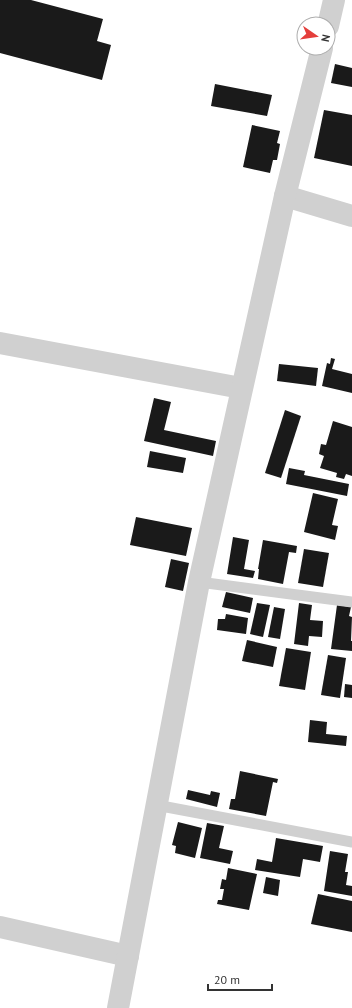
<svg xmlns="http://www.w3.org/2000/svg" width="352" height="1008" font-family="'PT Sans',sans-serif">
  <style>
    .building { fill: #1a1a1a }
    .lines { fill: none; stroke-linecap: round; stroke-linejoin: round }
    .service { stroke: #d0d0d0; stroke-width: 11 }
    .minor { stroke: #d0d0d0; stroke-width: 22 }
    .tertiary { stroke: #d0d0d0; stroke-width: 22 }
  </style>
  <rect width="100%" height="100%" fill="#fff"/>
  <!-- building -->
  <g class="building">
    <path d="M0,0H31L103,19L97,41L111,45L102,80L0,53Z"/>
    <path d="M335,64L352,68V87L331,83Z"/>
    <path d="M215,84L272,95L267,116L211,106Z"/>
    <path d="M324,110L352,115V166L314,158Z"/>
    <path d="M252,125L280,131L277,143L280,144L277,160H273L270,173L243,167Z"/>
    <path d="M331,358L335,359L332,369L352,374V393L322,386L327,363L330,364Z"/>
    <path d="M279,364L318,368L316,386L277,381Z"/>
    <path d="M154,398L171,402L164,430L216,441L213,456L144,441Z"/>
    <path d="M285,410L301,416L281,478L265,473Z"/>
    <path d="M333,421L352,427V476L346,474L344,479L336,477L337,473L320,468L324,456L319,454L321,444L326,445Z"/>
    <path d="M150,451L186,458L183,473L147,467Z"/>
    <path d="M289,468L305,471L304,475L349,484L347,496L286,484Z"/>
    <path d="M313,493L338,499L332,525L338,526L335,540L304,532Z"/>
    <path d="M136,517L192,528L186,556L130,545Z"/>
    <path d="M233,537L249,540L244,569L255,571L253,578L227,574Z"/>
    <path d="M263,540L297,546L296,553L289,552L283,584L258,579L259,569H258Z"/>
    <path d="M304,549L329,553L323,587L298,583Z"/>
    <path d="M171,559L189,563L183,591L165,587Z"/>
    <path d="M226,592L253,598L250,613L222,607Z"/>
    <path d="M257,603L270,605L263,637L250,634Z"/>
    <path d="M299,603L312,605L310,620L323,621L322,637L309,636L308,646L294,644Z"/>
    <path d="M337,605L351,607L349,616L352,617L351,641H352V651L331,649Z"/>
    <path d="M274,607L285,609L280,639L268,637Z"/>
    <path d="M226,614L248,618L246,634L217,630L218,619H225Z"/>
    <path d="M247,640L277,647L273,667L242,661Z"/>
    <path d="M286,648L311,652L305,690L279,686Z"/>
    <path d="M328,655L346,658L340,698L321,695Z"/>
    <path d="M345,684L352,685V698L344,697Z"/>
    <path d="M310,720L327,722L326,734L347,736L346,746L308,742Z"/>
    <path d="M240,771L278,779L277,783L273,782L266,816L229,809L231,799H235Z"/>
    <path d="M188,790L210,795L211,791L220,793L217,807L186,799Z"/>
    <path d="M178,822L202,828L195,858L175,853L176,846L172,845Z"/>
    <path d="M207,823L224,826L219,848L233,851L230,864L200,858Z"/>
    <path d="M276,838L323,846L320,862L303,859L300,877L255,870L257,859L272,862Z"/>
    <path d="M330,851L348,854L345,872H348L346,885L352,886V896L324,891Z"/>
    <path d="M228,868L257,874L249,910L217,904L218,900H222L224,889H220L222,879L226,880Z"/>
    <path d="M266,877L280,880L278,896L263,893Z"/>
    <path d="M318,894L352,901V932L311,924Z"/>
  </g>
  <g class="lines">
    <!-- service -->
    <g class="service">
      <path d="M199,582L352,602"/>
      <path d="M156,805L352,842"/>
    </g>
    <!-- minor -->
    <g class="minor">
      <path d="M285,196L352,216"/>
      <path d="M0,343L241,388"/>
      <path d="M0,927L128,956"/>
    </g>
    <!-- tertiary -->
    <g class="tertiary">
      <path d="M328,26L334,0"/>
      <path d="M118,1008L199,582L285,196L322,48"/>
    </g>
  </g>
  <!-- north arrow -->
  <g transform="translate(316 36) rotate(103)"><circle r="19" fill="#ffffff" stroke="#adadad"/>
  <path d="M0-3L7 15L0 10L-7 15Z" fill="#e43e3b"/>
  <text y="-6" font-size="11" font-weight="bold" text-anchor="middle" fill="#333333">N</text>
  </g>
  <!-- scale -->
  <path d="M208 984v6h64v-6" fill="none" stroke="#333333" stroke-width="2"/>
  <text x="214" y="984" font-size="12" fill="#333333" stroke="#ffffff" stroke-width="3" paint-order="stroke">20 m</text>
</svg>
